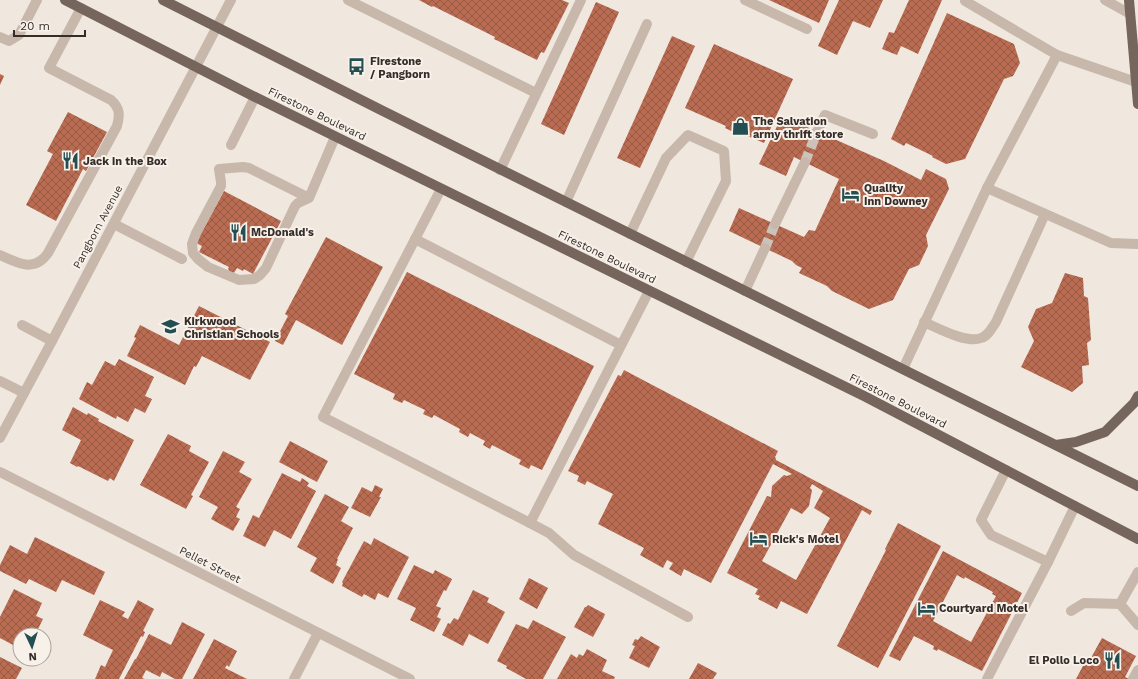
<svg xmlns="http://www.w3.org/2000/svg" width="1138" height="679" font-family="'Work Sans',sans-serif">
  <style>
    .building { fill: url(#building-cross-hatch); fill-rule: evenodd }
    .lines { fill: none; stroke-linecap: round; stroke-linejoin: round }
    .minor-tunnel { stroke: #cbc2ba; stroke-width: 10; stroke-dasharray: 10 5; stroke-linecap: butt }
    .minor { stroke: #c7b8ab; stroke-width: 10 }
    .major { stroke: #75655c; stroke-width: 10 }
    .labels { text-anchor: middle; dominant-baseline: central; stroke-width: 4; stroke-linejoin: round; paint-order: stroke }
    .poi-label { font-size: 11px; font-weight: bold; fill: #352d29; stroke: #f8f1ea; text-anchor: start }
    .street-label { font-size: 11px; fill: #352d29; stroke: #f8f1ea }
  </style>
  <defs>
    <pattern id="building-cross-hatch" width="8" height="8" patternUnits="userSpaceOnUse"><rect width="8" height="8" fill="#b96c52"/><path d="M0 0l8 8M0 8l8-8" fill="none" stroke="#975944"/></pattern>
  </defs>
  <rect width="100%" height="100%" fill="#f0e7de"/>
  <!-- building -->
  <g class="building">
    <path d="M419,0H562L569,3L544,53L541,52L537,60L494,39L495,37L433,6L432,7Z"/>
    <path d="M769,0H829L819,23Z"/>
    <path d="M839,0H883L870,28L853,21L837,55L818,46Z"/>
    <path d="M909,0H942L918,54L901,46L897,55L882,49L889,32L894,33Z"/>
    <path d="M596,2L619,12L564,135L541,124Z"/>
    <path d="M947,13L1014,44L1020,63L1013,76L1004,79L965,159L946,164L932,157L933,156L906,143L904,146L891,139Z"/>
    <path d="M672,36L695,46L640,168L617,158Z"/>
    <path d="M714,44L793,79L764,143L743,134L742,136L725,128L726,126L685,108Z"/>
    <path d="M0,74L4,76L0,85Z"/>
    <path d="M68,112L107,132L86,171L83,169L56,221L26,205L53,154L47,151Z"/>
    <path d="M782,116L884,161L921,180L926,169L946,179L949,189L926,235L928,246L919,265L909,269L893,300L869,309L832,291L827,286L799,273L802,268L796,265L792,261L729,231L739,208L804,237L809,230L815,231L839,179L794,157L786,176L759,164Z"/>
    <path d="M224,191L281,221L253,274L244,269L243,271L237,268L232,276L227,273L229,270L228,269L229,267L199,252L202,246L196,243Z"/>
    <path d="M326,237L383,267L342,345L296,320L283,345L275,341L288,316L285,314Z"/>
    <path d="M407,272L594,366L542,470L531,465L529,469L519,464L521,460L492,445L490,449L483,445L485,441L470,433L468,437L459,432L460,429L434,415L432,418L423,414L425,410L404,400L402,403L393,399L395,394L354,374Z"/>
    <path d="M1065,273L1083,278L1084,296L1088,298L1091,340L1087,343L1089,365L1082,366L1083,383L1072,392L1021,367L1034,341L1028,327L1036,309L1052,303Z"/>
    <path d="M199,306L270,342L250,380L202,356L196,367L194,366L185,385L127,356L136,338L134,337L140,325L179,345Z"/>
    <path d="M119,359L154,377L145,396L152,399L145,413L135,408L128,422L117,416L116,419L79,399L87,382L92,385L105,361L115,366Z"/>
    <path d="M624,370L778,451L775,457L776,459V460L872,511L870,515L862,510L807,614L781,601L777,609L758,599L760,596L755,594L758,589L727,573L767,496L771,497L772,486L784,475L787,476L792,474L773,464L711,583L684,569L681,576L669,569L673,563L667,560L663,568L640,555L644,548L598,524L613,494L587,481L585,485L577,481L579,476L568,471L618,375L621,376ZM812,484L823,491L814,508L830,518L796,580L762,561L791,508L802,514L809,506L812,490L810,488Z"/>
    <path d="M73,407L87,415L88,413L99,419L98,421L134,440L114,481L110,478L108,481L78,466L77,467L70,463L81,440L62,430Z"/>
    <path d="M168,434L191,446L189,451L209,462L191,495L193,496L186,509L140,485Z"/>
    <path d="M290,441L328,461L317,482L279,462Z"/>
    <path d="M223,451L245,462L239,472L252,479L236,507L240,509L236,517L240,519L233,531L211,519L218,507L199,497Z"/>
    <path d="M282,473L300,482L302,478L309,483L307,486L316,491L291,539L274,530L265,547L243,536L253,515L259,518Z"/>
    <path d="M375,485L383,489L379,497H381L370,517L351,508L362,487L372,492Z"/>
    <path d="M325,494L349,507L341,521L353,528L337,559H338L336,565L341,568L333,584L310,571L317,558L297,547Z"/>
    <path d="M898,523L941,546L878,668L837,646L886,550L885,549Z"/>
    <path d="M35,537L105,572L94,595L62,580L56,592L29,579L26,584L0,571V565L10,545L27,554Z"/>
    <path d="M374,538L409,557L388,598L378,593L375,600L364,594L362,597L342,586L343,583L342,582L364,541L371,545Z"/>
    <path d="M943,551L1022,593L982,671L938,649L937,651L933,649L934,646L914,636L900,661L889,656ZM957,575L964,579L965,577L993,592L992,594L996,596L971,642L933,621Z"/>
    <path d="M414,565L433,574L435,570L452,579L446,591L444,590L436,606L441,608L437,617L441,619L434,632L410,620L416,608L397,599Z"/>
    <path d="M529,578L548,588L537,609L519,599Z"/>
    <path d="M14,589L42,603L36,616L43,619L35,635H20V649L15,647V646L0,638V617Z"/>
    <path d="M473,590L489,598L487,602L505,612L488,644L469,634L463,646L442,635L448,623L450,624L454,618L458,620Z"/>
    <path d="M100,600L125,612L122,616L128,619L138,600L154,609L143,631L145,632L143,637L141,636L119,679H95L101,665L105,667L113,650L83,635Z"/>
    <path d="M588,605L605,614L604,617L593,637L574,627L585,607H586Z"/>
    <path d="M533,620L566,637L543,679H526L506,668L507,666L497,661L516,624L528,629Z"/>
    <path d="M182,622L205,634L182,679H175L162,672L160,677L146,670L142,678L145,679H124L135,659H136L149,634L171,645Z"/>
    <path d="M641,636L660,647L649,668L629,658L635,646L632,645L635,639L638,640Z"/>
    <path d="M1102,638L1136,656L1125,677L1129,679H1076L1084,664L1087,665Z"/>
    <path d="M214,639L237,651L229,667L227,665L225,668L247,679H193Z"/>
    <path d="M587,649L607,660L602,671L615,677L614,679H557L571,654L577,658L579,654L583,656Z"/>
    <path d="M0,657L22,668L16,679H0Z"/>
    <path d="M698,663L717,673L713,679H689Z"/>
  </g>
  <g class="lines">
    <!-- minor-tunnel -->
    <g class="minor-tunnel">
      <path d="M805,162L817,132"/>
      <path d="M765,248L775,224"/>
    </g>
    <!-- minor -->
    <g class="minor">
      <path d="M348,0L536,93"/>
      <path d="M745,0L807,29"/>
      <path d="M1105,0L1130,14"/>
      <path d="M965,1L1057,55"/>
      <path d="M0,37L9,41L19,35L37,0"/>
      <path d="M817,132L825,115L873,134"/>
      <path d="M231,145L255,97"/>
      <path d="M500,170L581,0"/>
      <path d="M987,188L1057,55L1136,82"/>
      <path d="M441,189L323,417L530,523L549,533L574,555L688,617"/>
      <path d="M309,198L249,168L243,167L219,169L221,182V186L196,233L192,244L193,253L198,259L208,267L239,280L254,279L260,275L266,268L295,206L298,203L309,198L335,137"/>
      <path d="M566,202L647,24"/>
      <path d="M114,224L182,259"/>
      <path d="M775,224L805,162"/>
      <path d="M630,234L666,158L688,135L724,151L726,181L686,262"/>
      <path d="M415,239L621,345"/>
      <path d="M0,255C18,263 34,273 48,253L117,126C120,115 120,108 111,100L49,68L81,8"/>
      <path d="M745,291L765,248"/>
      <path d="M924,322C938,328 967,344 981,338C988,336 992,328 996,322L1045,214"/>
      <path d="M22,325L52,341"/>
      <path d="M903,369L987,188L1111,243L1138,244"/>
      <path d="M0,381L24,393"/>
      <path d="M0,438L52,341L231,0"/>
      <path d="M1006,470L981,520L991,535L1048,562L1075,506"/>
      <path d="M0,472L410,679"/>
      <path d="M530,523L649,291"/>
      <path d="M1120,604L1138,625"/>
      <path d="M1071,611L1084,603L1120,604L1138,572"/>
      <path d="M294,679L318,633"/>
      <path d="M987,679L1048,562"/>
      <path d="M1133,679L1138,670"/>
    </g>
    <!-- major -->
    <g class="major">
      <path d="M65,0L255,97L866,397L1138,539"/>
      <path d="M163,0L381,110L1138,486"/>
      <path d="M1129,0L1138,104"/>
      <path d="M1056,445L1076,442L1105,432L1134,403L1138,396"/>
    </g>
  </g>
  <!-- icons -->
  <defs>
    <symbol id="bus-bare" viewBox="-9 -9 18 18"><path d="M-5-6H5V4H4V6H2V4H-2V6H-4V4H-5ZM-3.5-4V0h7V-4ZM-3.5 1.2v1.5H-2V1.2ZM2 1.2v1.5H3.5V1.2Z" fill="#234f52" stroke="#f8f1ea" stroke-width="2.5" paint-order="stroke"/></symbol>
    <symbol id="shop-bare" viewBox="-9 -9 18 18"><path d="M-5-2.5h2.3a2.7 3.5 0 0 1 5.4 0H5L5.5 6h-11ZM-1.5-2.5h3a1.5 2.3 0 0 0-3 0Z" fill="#234f52" stroke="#f8f1ea" stroke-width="2.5" paint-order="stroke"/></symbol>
    <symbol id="restaurant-bare" viewBox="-9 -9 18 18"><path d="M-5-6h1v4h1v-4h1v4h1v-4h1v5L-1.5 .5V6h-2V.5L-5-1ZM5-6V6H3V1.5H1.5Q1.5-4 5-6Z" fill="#234f52" stroke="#f8f1ea" stroke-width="2.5" paint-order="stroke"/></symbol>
    <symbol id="hotel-bare" viewBox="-9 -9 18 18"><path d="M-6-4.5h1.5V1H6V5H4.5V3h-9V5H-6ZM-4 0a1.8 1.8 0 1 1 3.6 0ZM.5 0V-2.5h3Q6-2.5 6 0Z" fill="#234f52" stroke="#f8f1ea" stroke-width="2.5" paint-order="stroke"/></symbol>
    <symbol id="school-bare" viewBox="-9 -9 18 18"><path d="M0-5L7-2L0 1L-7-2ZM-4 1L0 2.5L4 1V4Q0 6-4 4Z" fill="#234f52" stroke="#f8f1ea" stroke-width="2.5" paint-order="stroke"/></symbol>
  </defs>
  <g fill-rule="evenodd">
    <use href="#bus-bare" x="344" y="54" width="25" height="25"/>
    <use href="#shop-bare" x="728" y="114" width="25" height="25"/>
    <use href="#restaurant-bare" x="58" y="148" width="25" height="25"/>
    <use href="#hotel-bare" x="838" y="182" width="25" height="25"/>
    <use href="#restaurant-bare" x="226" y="220" width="25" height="25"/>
    <use href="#school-bare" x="158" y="314" width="25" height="25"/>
    <use href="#hotel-bare" x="746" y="526" width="25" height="25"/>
    <use href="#hotel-bare" x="914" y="596" width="25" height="25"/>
    <use href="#restaurant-bare" x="1100" y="648" width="25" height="25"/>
  </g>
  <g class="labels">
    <!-- poi labels -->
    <g class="poi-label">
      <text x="370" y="61">Firestone<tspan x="370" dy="13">/ Pangborn</tspan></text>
      <text x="753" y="121">The Salvation<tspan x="753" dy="13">army thrift store</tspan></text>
      <text x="83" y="161">Jack in the Box</text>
      <text x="864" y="188">Quality<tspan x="864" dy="13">Inn Downey</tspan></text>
      <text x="251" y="232">McDonald's</text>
      <text x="184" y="321">Kirkwood<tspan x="184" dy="13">Christian Schools</tspan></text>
      <text x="772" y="539">Rick's Motel</text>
      <text x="939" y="608">Courtyard Motel</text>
      <text x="1099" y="660" text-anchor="end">El Pollo Loco</text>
    </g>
    <!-- street labels -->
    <g class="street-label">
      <text transform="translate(317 114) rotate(26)">Firestone Boulevard</text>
      <text transform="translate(98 227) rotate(-62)">Pangborn Avenue</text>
      <text transform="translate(607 257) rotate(26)">Firestone Boulevard</text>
      <text transform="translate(898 401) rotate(27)">Firestone Boulevard</text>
      <text transform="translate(210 565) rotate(27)">Pellet Street</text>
    </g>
  </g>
  <!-- north arrow -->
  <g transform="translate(32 647) rotate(176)"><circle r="19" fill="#f8f1ea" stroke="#aaa39d"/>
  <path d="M0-3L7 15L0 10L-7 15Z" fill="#234f52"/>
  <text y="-6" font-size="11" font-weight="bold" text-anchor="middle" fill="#352d29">N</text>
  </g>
  <!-- scale -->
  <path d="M14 30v6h71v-6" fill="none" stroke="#352d29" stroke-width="2"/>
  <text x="20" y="30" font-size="12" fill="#352d29" stroke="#f8f1ea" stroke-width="3" paint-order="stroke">20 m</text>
</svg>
